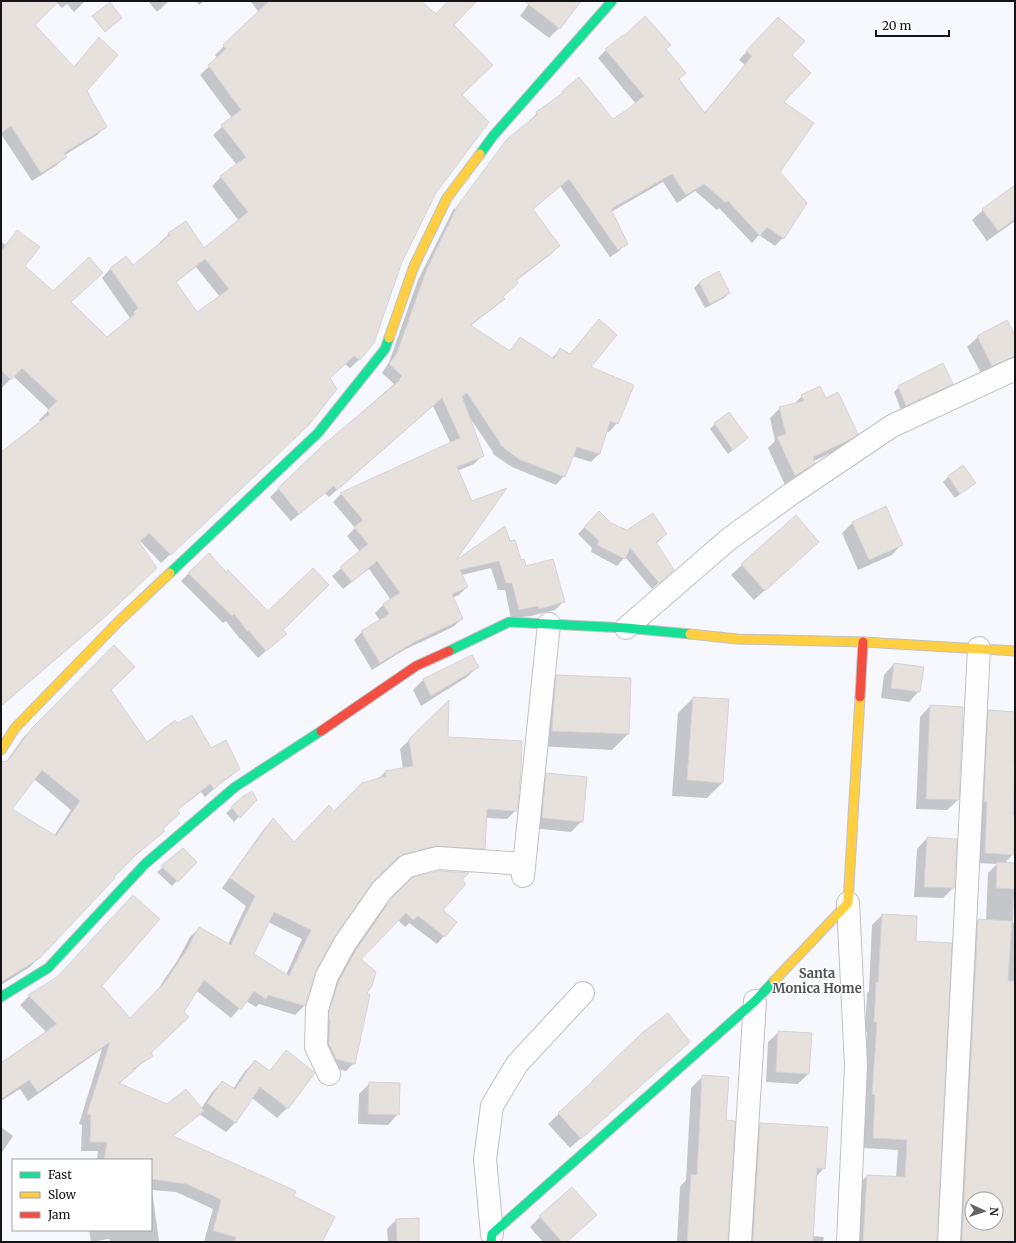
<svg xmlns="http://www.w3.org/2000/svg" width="1016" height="1243" font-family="Merriweather,serif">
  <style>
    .shadow { fill: #0003; fill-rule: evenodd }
    .building { fill: #e7e1de; stroke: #d5d4d5; fill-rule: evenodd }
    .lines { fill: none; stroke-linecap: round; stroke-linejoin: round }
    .street-casing { stroke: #c1c1c5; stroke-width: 24 }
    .fast-casing { stroke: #c1c1c5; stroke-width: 11 }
    .slow-casing { stroke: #c1c1c5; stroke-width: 11 }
    .jam-casing { stroke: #c1c1c5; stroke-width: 11 }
    .street { stroke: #fefeff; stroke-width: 22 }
    .fast { stroke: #16e098; stroke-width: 9 }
    .slow { stroke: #ffcf43; stroke-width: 9 }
    .jam { stroke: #f24e42; stroke-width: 9 }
    .labels { text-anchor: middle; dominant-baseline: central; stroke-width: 3; stroke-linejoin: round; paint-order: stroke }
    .neighbourhood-label { font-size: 13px; font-weight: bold; fill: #515259; stroke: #fff }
  </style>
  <rect width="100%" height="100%" fill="#f7f8fd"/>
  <!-- shadow -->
  <g class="shadow">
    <path d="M1,1H85L74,12L67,4L62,8L56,2L33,25L73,68L99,39L85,91L106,126L97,135L65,155L66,156L57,165L32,181L1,134Z"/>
    <path d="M148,1H169L157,12Z"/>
    <path d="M196,1H204L199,5Z"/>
    <path d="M250,1H419L436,15L449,1H473L453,25L461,95L435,192L401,261L373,342L359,360L350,368L345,364L329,379L299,433L161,563L140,541L138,543L147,577L96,625L1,706V453L41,422L39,420L49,410L13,376L2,388L1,387V241L5,245L18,231L24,266L53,292L70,303L107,339L130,318L102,278L110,269L126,258L132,267L161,244L160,242L169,234L204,249L239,221L212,186L221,177L237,165L213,135L232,118L200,75L218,58L215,55L259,12ZM196,267L220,297L197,314L175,283Z"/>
    <path d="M531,1H566L559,28L549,38L520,16Z"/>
    <path d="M770,26L790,55L783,102L779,172L783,238L775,246L759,235L752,243L719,208L717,210L695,191L677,203L663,182L611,212L626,244L618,252L610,257L560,186L532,210L559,246L551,254L516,281L502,297L503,299L495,307L470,326L509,351L520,338L552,358L560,350L569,355L591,329L589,368L617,423L609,432L606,431L599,454L591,462L572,456L564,476L556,485L512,467L493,454V452L470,418L483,455L474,464L457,471L452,563L510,542L520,562L564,601L555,610L531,616L511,618L505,590H498L491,568L462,575L467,587L459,595L452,598L462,619L453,627L404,650L372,670L354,640L362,632L380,621L375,613L383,605L391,600L369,569L343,589L332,576L360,552L347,536L355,528L333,502L341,494L451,444L433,406L329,497L325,493L291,521L270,497L324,446L394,384L382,373L389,362L418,280L454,208L456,209L504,144L530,122L529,121L537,113L554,100L579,78L612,120L636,104L598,58L606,50L665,49L678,79L704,113L745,65L739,60Z"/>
    <path d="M1015,186V221L987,241L972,220L983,210Z"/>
    <path d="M718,273L729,293L724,298L705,308L694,288L699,283Z"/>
    <path d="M978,337H1015V359L982,375L967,347Z"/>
    <path d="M952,384L947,388L901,410L894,392L899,387Z"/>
    <path d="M802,396L857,434L847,444L839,449L814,461V462L804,473L785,485L768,448L775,441L770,418L780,408L793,405Z"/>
    <path d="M715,424L747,438L728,454L710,429Z"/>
    <path d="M963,467L974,483L955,498L943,482L948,477Z"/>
    <path d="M886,508L902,544L892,555L858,570L842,533L852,523Z"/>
    <path d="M599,513L611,524L627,532L666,534L656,544L666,576L652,589L625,557L617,566L591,552L592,548L578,534Z"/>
    <path d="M807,552L754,600L731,575L742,565Z"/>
    <path d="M189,573H226L285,634L258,658L240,638V639L226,621L223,623L181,581Z"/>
    <path d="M114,646L110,690L147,743L211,750L239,768L230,777L217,786L205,797L201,792L176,811L155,839L127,863L30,967L1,985V763L6,762L23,738ZM34,779L71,810L54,836L10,810Z"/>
    <path d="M894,664L919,691L909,702L881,698L884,675Z"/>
    <path d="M477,667L467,677L421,706L413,690L424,679Z"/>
    <path d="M557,676L630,679L628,734L612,750L537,746L541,691Z"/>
    <path d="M693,698L722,783L707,798L672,796L678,713Z"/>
    <path d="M448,702L447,738L516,810L507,819L486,818L484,848L475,858L425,855L394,863L388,866L370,883L334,935L315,970L304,1006L295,1015L259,1004L256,1007L246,1001L231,1018L197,991L150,1053L151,1055L119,1084L167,1105L201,1109L212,1092L222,1082L233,1089L245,1071L255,1061L269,1071L287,1051V1108L277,1118L252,1098L236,1122L226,1132L199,1114L172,1137L293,1196L321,1242H204L213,1209L176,1192L152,1190L159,1241L161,1242H111L109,1239L91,1242L89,1230H151V1160H97L98,1151H81L82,1125L79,1124L102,1049L28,1101L20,1089L1,1101V1063L46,1032L20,1005L29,996L101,986L130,1020L156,992L177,961L190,937L199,928L228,944L246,906L222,888L264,829L273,820L294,843L378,779L385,772L403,769L400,749ZM268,922L302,939L286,975L253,954Z"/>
    <path d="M930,706L962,708L958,800L947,810L916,809L920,717Z"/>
    <path d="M989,711L1015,713L1014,813H1015V817L1013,854L1004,864H1015L1013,923H1015V1242H953L969,930L978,920H986L988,873L997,864L975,863L979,721ZM972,1199H996V1223H972Z"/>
    <path d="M547,774L582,821L571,832L532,828L536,785Z"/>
    <path d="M243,798L255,800L234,822L226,813Z"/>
    <path d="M927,838L956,840L953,888L943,898L914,897L917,849Z"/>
    <path d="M183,850L195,862L172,886L157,872Z"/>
    <path d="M414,878L441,910L456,922L437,944L409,923L405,927L398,920L360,959L365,993L354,1063L346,1071L328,1067L321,1052L331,990L348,958L384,907Z"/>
    <path d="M882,915L915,942L936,1242H854L857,1185L867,1176L896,1177L898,1150L863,1148L866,1104H863L867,1032H865L867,993L869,991L872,925Z"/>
    <path d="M779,1032L808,1074L798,1084L766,1082L768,1042Z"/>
    <path d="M678,1052L570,1148L548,1124L592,1082Z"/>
    <path d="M703,1076L725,1121L727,1242H677L680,1187L686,1180L691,1088Z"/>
    <path d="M370,1083L398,1114L388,1125L358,1124L359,1094Z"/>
    <path d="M760,1124L824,1168L816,1177L812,1236L824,1237L823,1242H742L749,1135Z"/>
    <path d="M1,1127L13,1136L1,1154Z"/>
    <path d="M540,1217L566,1242H543L530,1227Z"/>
    <path d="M396,1220L418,1242H388L387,1229Z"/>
  </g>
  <!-- building -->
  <g class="building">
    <path d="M1,1H59L35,25L74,67L99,37L118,55L87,91L107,127L64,153L67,157L41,173L11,126L1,133Z"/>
    <path d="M269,1H421L436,14L448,1H477L454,25L493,65L462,95L489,122L436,193L402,262L374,343L360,360L354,356L330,378L337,389L309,425L171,555L149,533L139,542L157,568L106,616L1,706V452L50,414L47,411L57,401L22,368L11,380L1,370V252L17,230L40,247L25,266L53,291L89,257L103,273L71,302L107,337L135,314L133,313L138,308L110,268L126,256L133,265L170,235L168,233L186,221L204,248L248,212L220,176L246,157L221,125L241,110L208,65L226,49L223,45ZM205,259L229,289L197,312L176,282Z"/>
    <path d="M524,1H581L560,29Z"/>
    <path d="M110,2L122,18L105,32L92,16Z"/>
    <path d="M645,16L671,45L666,49L686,73L679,79L705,113L752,56L746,51L778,17L805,41L792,55L811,73L784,102L814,123L780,172L807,203L784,239L767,227L760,236L728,201L726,203L704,184L686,195L672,174L611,209L628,244L618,250L569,179L533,209L560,246L516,280L518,283L503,297L505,299L470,325L510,351L520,337L554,359L560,348L570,354L599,319L617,335L591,367L634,385L618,424L610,421L600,454L577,447L565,477L520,460L500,445V443L467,393L462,396L484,456L457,467L472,501L507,488L456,560L505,526L510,541L515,540L521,560L524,559L526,566L553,559L565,602L539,609L538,606L519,610L512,583H506L499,561L460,570L468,587L452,594L463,619L414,642L380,663L361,631L389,614L383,604L400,593L377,561L352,582L340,567L368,544L354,527L363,520L340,493L460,438L442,398L337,490L334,486L299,514L278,488L323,445L400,380L399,379L402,376L389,364L397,353L426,271L458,205L507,139L538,114L536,112L563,93L562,91L579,77L613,119L628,109L644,96L605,49L623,35L624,36Z"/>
    <path d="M1015,185V219L998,231L982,209Z"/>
    <path d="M719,271L730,293L710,304L699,282Z"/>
    <path d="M1007,320L1015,335V356L992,366L977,336Z"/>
    <path d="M943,363L953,384L906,406L898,386Z"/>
    <path d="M820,386L826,398L838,392L858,434L851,439L813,457L815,463L795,476L777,437L786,434L779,407L804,401L801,395Z"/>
    <path d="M729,412L748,438L733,450L714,423Z"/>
    <path d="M963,465L976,483L960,494L948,476Z"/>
    <path d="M886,506L903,545L869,560L852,522Z"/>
    <path d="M599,511L611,523L627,530L653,513L667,534L656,542L674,570L659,583L630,548L625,559L597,545L599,541L584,527Z"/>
    <path d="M796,515L819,542L765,591L741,564Z"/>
    <path d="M209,553L226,572L228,570L268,611L313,568L329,585L283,630L287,634L266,651L249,631L248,632L234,614L232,616L188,573Z"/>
    <path d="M114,645L135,667L111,690L147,742L175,720L177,723L192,715L211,748L226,740L240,769L227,778L214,789L210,784L177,810L180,813L163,829L165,831L137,854L114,877L115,878L40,958L1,982V762L7,761L11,757L32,728ZM42,770L80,801L56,836L12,809Z"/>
    <path d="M472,655L479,667L431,696L423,679Z"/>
    <path d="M894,663L924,667L920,692L891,688Z"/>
    <path d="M556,675L631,678L629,734L552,731Z"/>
    <path d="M693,697L729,699L723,783L687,780Z"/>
    <path d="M449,700L448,737L522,741L521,771L517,811L487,809L485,849L435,846L404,854L398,857L372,883L335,936L316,970L305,1006L268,995L266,999L254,991L241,1010L204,980L184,1012L189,1017L151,1053L153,1056L133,1069L134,1071L119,1083L167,1104L186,1089L204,1111L173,1136L296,1191L294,1196L335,1217L322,1242H234L236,1237L213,1231L221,1200L218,1198L186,1184L151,1179V1160H104L107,1142H90L91,1115L87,1114L110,1042L38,1092L29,1080L1,1099V1063L57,1024L28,995L57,977L133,895L160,919L102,986L130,1018L165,982L186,951L199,927L231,945L255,896L230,878L273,818L294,842L329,805L334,811L362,783L386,776L385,771L413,766L409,739ZM274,912L311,930L289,976L254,954Z"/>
    <path d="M930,705L963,707L959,800L926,799Z"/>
    <path d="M988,710L1015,712L1014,764H1015L1013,815H1015L1014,855L985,853L987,802H984Z"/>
    <path d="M546,773L587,777L583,822L542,818Z"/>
    <path d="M252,791L257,800L240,818L231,807L242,797Z"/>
    <path d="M927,837L957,839L954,888L924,887Z"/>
    <path d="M183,848L197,862L178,882L161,866Z"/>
    <path d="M997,862L1015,863V889L996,888Z"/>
    <path d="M439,871L469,873L462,880L466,884L443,910L457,922L445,937L418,916L413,920L406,913L361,959L376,972L372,986L367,993L370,995L355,1064L336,1059L329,1044L330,1020L329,1019V1011L339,981L356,950L392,898L413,877Z"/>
    <path d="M882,914L917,916L916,941L952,943L937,1242H863L867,1175L905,1177L907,1140L873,1138L875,1095L872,1094L877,1022H874L876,982L878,983Z"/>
    <path d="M978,919L1012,921L1008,981H1015V1242H962ZM972,1199H996V1223H972Z"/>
    <path d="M668,1013L690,1042L581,1139L558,1113L592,1082V1081L643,1032Z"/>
    <path d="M778,1031L812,1033L809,1074L776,1072Z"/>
    <path d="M286,1050L314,1072L315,1073L288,1109L260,1087L236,1123L207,1103L222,1081L235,1089L255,1060L270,1071Z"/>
    <path d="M702,1075L729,1077L726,1120L735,1121L728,1242H687L691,1174L697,1175Z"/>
    <path d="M369,1082L400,1083L399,1115L368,1114Z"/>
    <path d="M760,1123L828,1127L825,1169L817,1168L813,1242H753Z"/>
    <path d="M572,1187L597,1215L567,1242H562L539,1216Z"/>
    <path d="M419,1218V1242H397L396,1219Z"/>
  </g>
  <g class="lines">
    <defs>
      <g id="street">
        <path d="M626,628L729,539L791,494L892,426L1015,369"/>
        <path d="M523,876L549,624"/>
        <path d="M848,903L856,1066L848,1242"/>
        <path d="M329,1074L316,1047L317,1009L327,976L345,943L382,890L407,866L438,858L524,864"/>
        <path d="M492,1234L485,1159L492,1106L517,1064L583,993"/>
        <path d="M740,1242L755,1001"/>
        <path d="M949,1242L979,648"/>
      </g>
      <g id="fast">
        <path d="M480,154L493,136L612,1"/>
        <path d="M170,573L318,433L385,349L389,338"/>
        <path d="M449,651L509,622L626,628L690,634"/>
        <path d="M1,997L48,968L145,864L235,787L321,731"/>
        <path d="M491,1242L492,1234L755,1001L774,981"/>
      </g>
      <g id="slow">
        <path d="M389,338L414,266L447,198L480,154"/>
        <path d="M690,634L737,639L863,642L1015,651"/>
        <path d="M1,750L15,728L119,621L170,573"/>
        <path d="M774,981L848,903L860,697"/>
      </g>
      <g id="jam">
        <path d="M860,697L863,642"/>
        <path d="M321,731L416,666L449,651"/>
      </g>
    </defs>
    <!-- street casing -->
    <use href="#street" class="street-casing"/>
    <!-- fast casing -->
    <use href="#fast" class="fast-casing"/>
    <!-- slow casing -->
    <use href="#slow" class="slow-casing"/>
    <!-- jam casing -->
    <use href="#jam" class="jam-casing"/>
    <!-- street -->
    <use href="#street" class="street"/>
    <!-- fast -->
    <use href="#fast" class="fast"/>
    <!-- slow -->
    <use href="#slow" class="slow"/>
    <!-- jam -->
    <use href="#jam" class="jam"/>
  </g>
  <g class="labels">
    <!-- neighbourhood labels -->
    <g class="neighbourhood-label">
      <text x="817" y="973">Santa<tspan x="817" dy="15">Monica Home</tspan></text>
    </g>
  </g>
  <!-- border -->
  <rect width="1016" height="1243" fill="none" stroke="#141417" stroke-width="4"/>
  <!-- legend -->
  <rect x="12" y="1159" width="140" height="72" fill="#ffffff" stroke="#a1a1a2"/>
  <rect x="20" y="1172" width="20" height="6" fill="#16e098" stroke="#a1a1a2"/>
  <text x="48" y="1179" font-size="12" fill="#141417">Fast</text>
  <rect x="20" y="1192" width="20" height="6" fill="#ffcf43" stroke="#a1a1a2"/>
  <text x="48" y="1199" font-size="12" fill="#141417">Slow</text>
  <rect x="20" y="1212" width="20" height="6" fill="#f24e42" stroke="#a1a1a2"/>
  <text x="48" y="1219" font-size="12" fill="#141417">Jam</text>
  <!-- north arrow -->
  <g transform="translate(984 1211) rotate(93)"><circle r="19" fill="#ffffff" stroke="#a1a1a2"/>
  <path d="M0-3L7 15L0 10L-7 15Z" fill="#636468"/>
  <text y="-6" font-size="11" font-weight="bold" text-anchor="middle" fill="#141417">N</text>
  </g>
  <!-- scale -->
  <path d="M876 30v6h73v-6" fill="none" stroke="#141417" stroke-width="2"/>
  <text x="882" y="30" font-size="12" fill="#141417" stroke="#ffffff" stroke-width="3" paint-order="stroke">20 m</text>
</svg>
